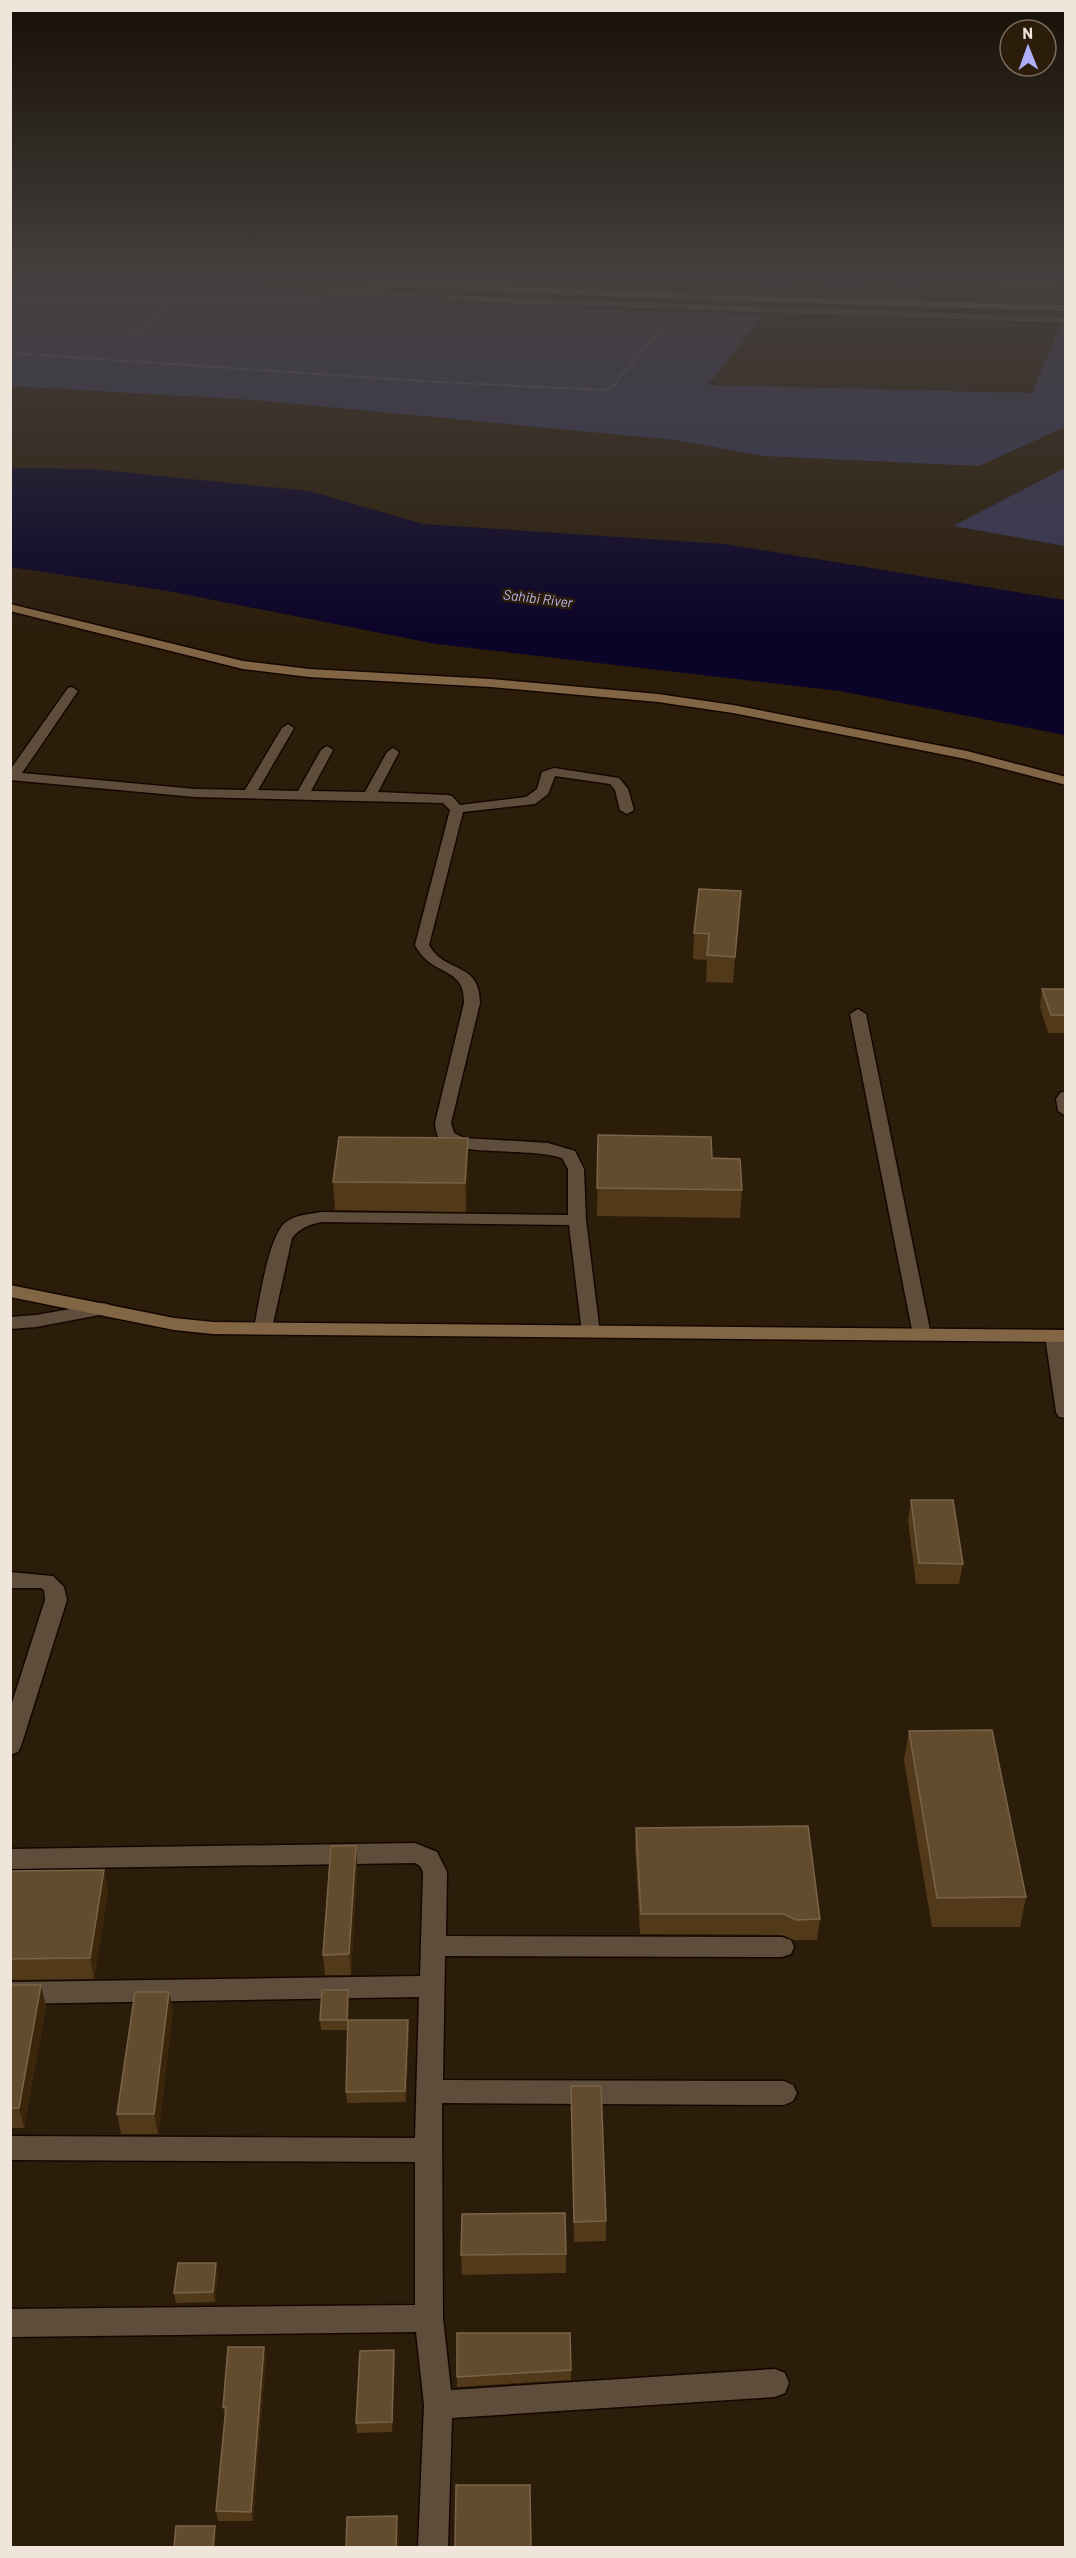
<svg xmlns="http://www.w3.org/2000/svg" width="1076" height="2558" font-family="Barlow,sans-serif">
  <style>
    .green { fill: #383757 }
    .water { fill: #0b0429 }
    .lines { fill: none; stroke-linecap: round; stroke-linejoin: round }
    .lane-casing { stroke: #140700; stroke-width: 3 }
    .street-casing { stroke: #140700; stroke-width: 3 }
    .secondary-casing { stroke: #140700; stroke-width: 3 }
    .path { stroke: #928677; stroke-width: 2; stroke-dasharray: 1 2; stroke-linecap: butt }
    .lane { fill: #5e4d3a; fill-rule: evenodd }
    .street { fill: #5e4d3a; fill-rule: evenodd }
    .secondary { fill: #816544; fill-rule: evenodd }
    .wall { fill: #523919 }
    .shaded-wall { fill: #3c260b }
    .building { fill: #634b2e; stroke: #796449; stroke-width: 1.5 }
    .labels { text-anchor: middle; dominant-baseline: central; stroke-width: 5; stroke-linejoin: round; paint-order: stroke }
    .far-water-label { font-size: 14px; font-style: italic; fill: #b8b7f3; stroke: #2c1d0b }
  </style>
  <rect width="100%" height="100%" fill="#2c1d0b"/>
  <!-- green -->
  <g class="green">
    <path d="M11,276H176L323,296L763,315L708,385L1032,393L1061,324H1065V427L979,466L764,456L675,440L254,400L11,386Z"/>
    <path d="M1065,468V546L953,526Z"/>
  </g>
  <!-- water -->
  <path class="water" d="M10,468L92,469L309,491L423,524L725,544L1065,600V735L840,691L436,644L168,591L11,567Z"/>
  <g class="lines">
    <defs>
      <path id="lane" d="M205,276H231L327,288L497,297L1066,317V323L497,303L327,294Z"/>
      <g id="street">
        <path d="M756,276H838L1066,284V290L760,279Z"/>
        <path d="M72,687L78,691L22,773L195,789L245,790L282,728L288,724L294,728L258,790L298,791L321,750L327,746L333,750L311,791L365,792L387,752L393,748L399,752L378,792L447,795L452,796L460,805L526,797L537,789L542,772L554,768L619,778L628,789L634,810L627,814L620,810L615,790L610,784L555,776L548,794L535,804L463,812L429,945C445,974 480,961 480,1003L451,1123L454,1133L464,1138L548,1143L575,1151L584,1169L586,1220L600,1333L598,1337H584L582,1333L569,1225L321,1222C308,1225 300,1228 292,1238L272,1328L270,1332H256L254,1328C259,1304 268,1236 286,1222C295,1215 310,1214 321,1212L568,1215V1169L562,1158C530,1147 464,1157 441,1140C436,1136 436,1129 435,1123L464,1003C465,965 432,978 415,945L450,810L443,803L195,797L10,780V770L68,688Z"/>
        <path d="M858,1009L866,1014L931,1335L929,1339H915L913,1335L850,1014Z"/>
        <path d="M1066,1091V1116L1058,1111L1056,1099L1060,1093Z"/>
        <path d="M104,1303L110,1305L113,1309L110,1313L36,1327L10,1329V1317L36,1315Z"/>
        <path d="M1054,1330L1061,1332C1071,1349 1066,1397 1066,1418L1059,1417L1056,1412L1045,1336L1047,1332Z"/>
        <path d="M10,1572L53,1576L64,1587L67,1600L21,1746L18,1752L10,1755V1709L45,1600L44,1590L41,1588H10Z"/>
        <path d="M415,1843L437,1852L447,1872L446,1936L782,1937L791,1940L794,1947L791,1954L782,1957L445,1956L443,2080L784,2081L793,2085L797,2093L793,2101L784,2105L442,2103L443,2318L451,2390L775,2369L785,2373L789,2383L785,2393L775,2397L452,2418L448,2548H418L424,2405L416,2332L10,2337V2309L415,2305V2162L10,2160V2136L415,2138L419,1997L10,2004V1982L420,1976L423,1872L420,1866L415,1863L10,1869V1849Z"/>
      </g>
      <g id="secondary">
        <path d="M303,276L695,294L1066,305V311L695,300L367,286Z"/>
        <path d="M10,604L243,661L309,669L491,679L658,694L733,705L967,751L1066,777V785L966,759L733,713L658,702L491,687L309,677L243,669L10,611Z"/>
        <path d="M10,1285L174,1318L213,1322L1066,1330V1342L213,1334L174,1330L10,1297Z"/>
      </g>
    </defs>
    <!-- lane casing -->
    <use href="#lane" class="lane-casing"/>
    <!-- street casing -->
    <use href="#street" class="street-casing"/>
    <!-- secondary casing -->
    <use href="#secondary" class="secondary-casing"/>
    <!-- path -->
    <g class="path">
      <path d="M105,276L194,288"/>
      <path d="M144,281L154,276"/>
      <path d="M133,336L189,288"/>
      <path d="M10,353L437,382L604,390L612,387L663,326"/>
    </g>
    <!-- lane -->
    <use href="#lane" class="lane"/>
    <!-- street -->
    <use href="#street" class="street"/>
    <!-- secondary -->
    <use href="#secondary" class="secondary"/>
  </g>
  <!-- wall -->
  <g class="wall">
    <path d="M741,891L733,983L706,982L707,960L693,959L694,933Z"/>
    <path d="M1042,989H1065V1033H1048L1040,1007Z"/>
    <path d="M598,1135L712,1158L742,1190L740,1218L597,1216Z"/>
    <path d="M468,1166L466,1212L335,1210L333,1182Z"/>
    <path d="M911,1500L963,1564L959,1584H916L908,1520Z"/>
    <path d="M909,1731L1026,1897L1020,1927H932L904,1760Z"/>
    <path d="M636,1828L820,1919L817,1940H794L782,1935L640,1934L635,1848Z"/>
    <path d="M356,1846L357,1866L351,1975H325L323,1955Z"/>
    <path d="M104,1870L108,1891L94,1979L10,1980V1875Z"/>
    <path d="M10,1985L46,2006L24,2128H10Z"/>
    <path d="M169,1992L173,2012L158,2134H121L117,2114Z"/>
    <path d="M349,2000L348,2030H321L320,2020Z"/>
    <path d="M409,2030L406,2102L347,2103L346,2092Z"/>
    <path d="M571,2086L606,2221V2241L574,2242Z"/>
    <path d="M566,2254V2273L462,2275L461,2255Z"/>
    <path d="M218,2273L215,2302L176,2303L174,2293Z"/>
    <path d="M264,2347L266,2357L253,2521H218L216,2511L225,2416L223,2407Z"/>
    <path d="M394,2350L395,2360L392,2432L357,2433L356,2423Z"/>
    <path d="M571,2370V2380L457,2387V2377Z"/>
  </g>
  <!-- shaded-wall -->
  <g class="shaded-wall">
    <path d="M741,891L739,917L733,983L735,957Z"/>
    <path d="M468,1138V1166L466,1212L465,1183Z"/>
    <path d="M356,1846L357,1866L351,1975L349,1954Z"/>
    <path d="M104,1870L108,1891L94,1979L90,1958Z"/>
    <path d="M41,1985L46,2006L24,2128L19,2108Z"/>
    <path d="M348,1990L349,2000L348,2030L347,2020Z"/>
    <path d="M169,1992L173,2012L158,2134L154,2114Z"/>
    <path d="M408,2020L409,2030L406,2102L405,2091Z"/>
    <path d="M216,2263L218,2273L215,2302L213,2292Z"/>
    <path d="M264,2347L266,2357L253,2521L251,2512Z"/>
    <path d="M394,2350L395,2360L392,2432V2422Z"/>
    <path d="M397,2516L399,2535V2547H396Z"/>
    <path d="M215,2526L216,2535L215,2547H213Z"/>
  </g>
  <!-- building -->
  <g class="building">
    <path d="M699,889L741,891L735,957L707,955L709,934L694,933Z"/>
    <path d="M1042,989H1065V1015H1051Z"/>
    <path d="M598,1135L711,1137L712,1158L740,1159L742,1190L597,1188Z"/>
    <path d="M339,1137L468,1138L465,1183L333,1182Z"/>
    <path d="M911,1500H953L963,1564L919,1563Z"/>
    <path d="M992,1730L1026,1897L937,1898L909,1731Z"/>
    <path d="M808,1826L820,1919L796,1920L784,1914H641L636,1828Z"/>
    <path d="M331,1846H356L349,1954L323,1955Z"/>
    <path d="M104,1870L90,1958L10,1959V1875L11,1871Z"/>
    <path d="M10,1985H41L19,2108H10Z"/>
    <path d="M322,1990H348L347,2020H320Z"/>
    <path d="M135,1992H169L154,2114H117Z"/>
    <path d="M348,2020H408L405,2091L346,2092Z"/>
    <path d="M571,2086H601L606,2221L574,2222Z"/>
    <path d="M565,2213L566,2254L461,2255L462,2214Z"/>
    <path d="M178,2263H216L213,2292L174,2293Z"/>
    <path d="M457,2333H570L571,2370L457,2377Z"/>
    <path d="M228,2347H264L251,2512L216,2511L226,2407H223Z"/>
    <path d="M394,2350L392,2422L356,2423L360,2351Z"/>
    <path d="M456,2485H530L531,2547H455Z"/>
    <path d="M397,2516L396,2547H346L347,2517Z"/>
    <path d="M176,2526H215L213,2547H174Z"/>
  </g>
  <!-- sky -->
  <linearGradient id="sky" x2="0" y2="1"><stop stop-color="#181006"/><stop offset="0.44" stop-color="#45403f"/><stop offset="1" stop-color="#45403f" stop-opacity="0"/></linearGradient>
  <rect width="1076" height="634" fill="url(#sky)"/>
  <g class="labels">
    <!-- far-water labels -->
    <g class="far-water-label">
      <text transform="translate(538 598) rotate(7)">Sahibi River</text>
    </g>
  </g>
  <!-- border -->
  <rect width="1076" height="2558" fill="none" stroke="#efe5da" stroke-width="24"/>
  <!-- north arrow -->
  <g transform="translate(1028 48) rotate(359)"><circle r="28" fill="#2c1d0b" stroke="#7a6d5e" stroke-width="1.5"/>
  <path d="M0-4.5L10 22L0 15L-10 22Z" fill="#b0aefa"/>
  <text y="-9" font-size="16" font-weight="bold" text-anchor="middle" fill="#efe5da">N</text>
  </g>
</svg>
